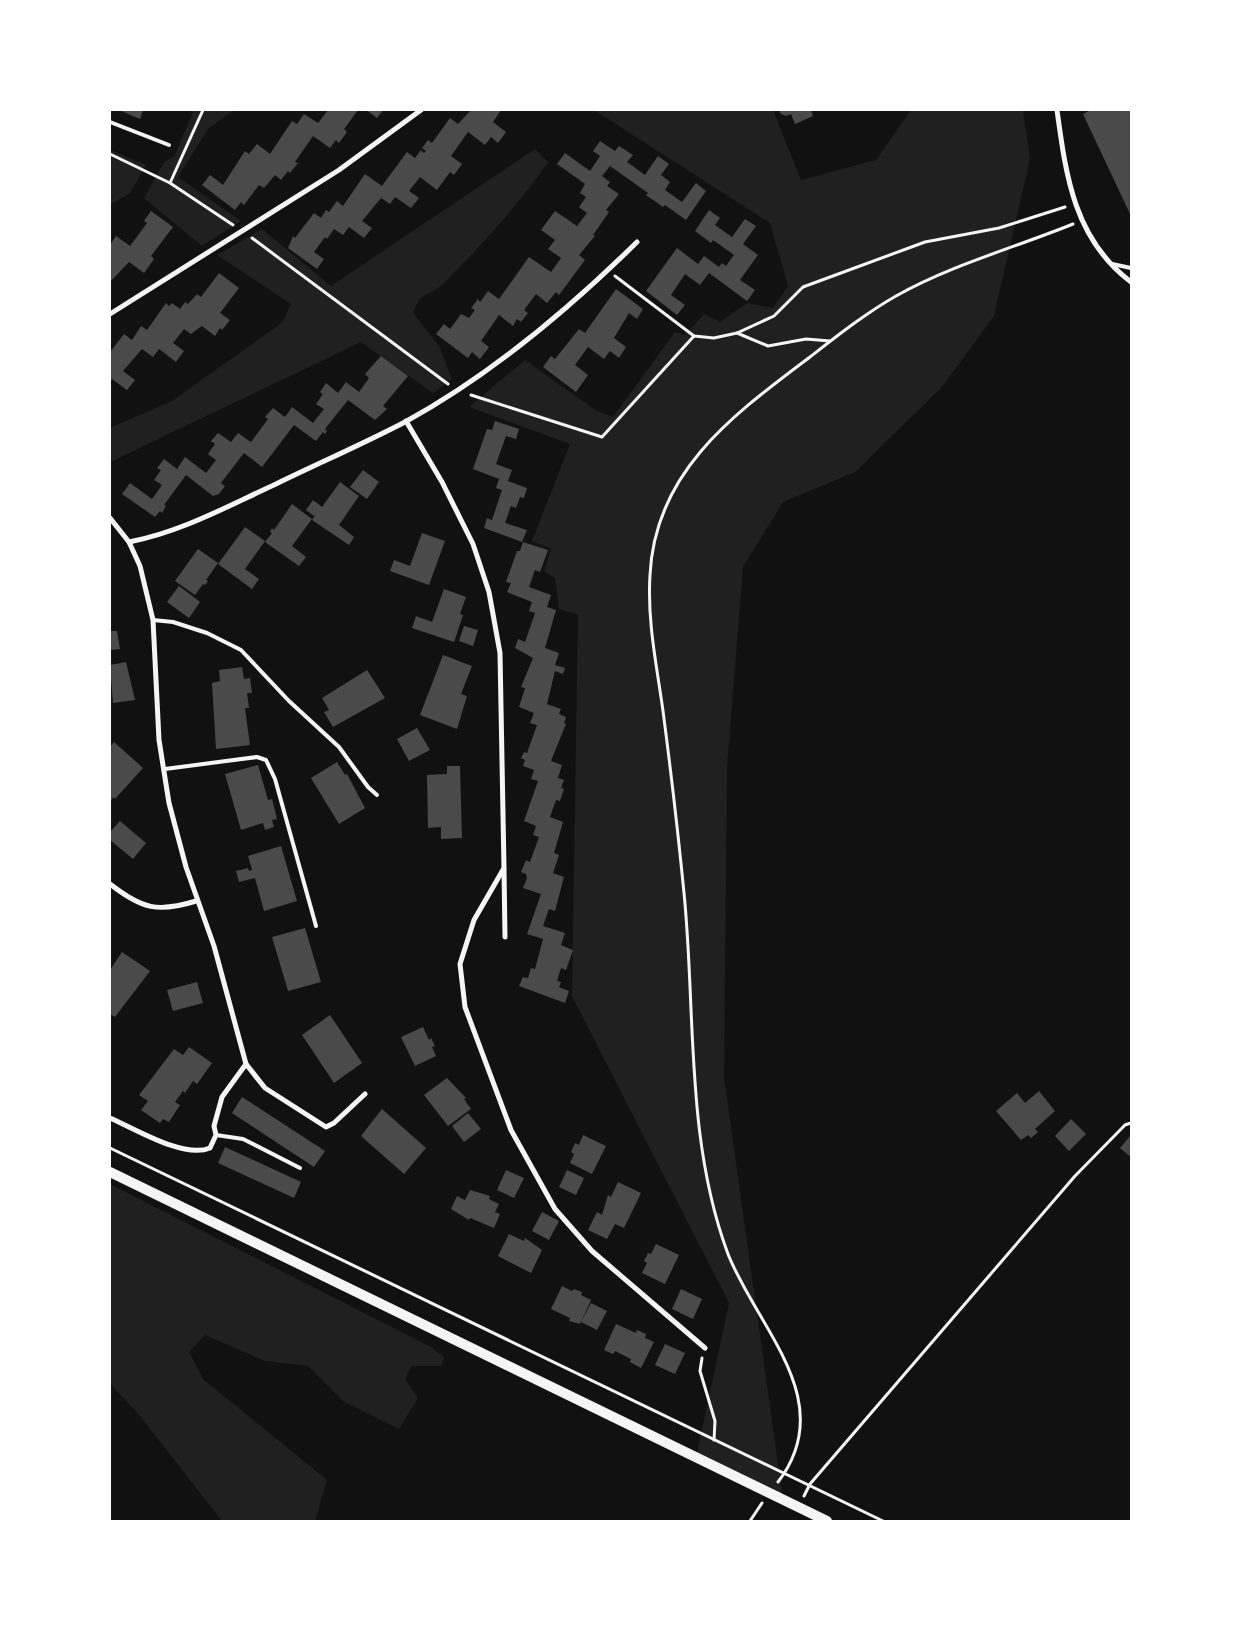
<svg xmlns="http://www.w3.org/2000/svg" width="1241" height="1631" font-family="'Asap Condensed',sans-serif">
  <style>
    .green { fill: #202020 }
    .building { fill: #4a4a4a }
    .lines { fill: none; stroke-linecap: round; stroke-linejoin: round }
    .path { stroke: #f5f5f5; stroke-width: 3 }
    .service { stroke: #f5f5f5; stroke-width: 4 }
    .minor { stroke: #f5f5f5; stroke-width: 5 }
    .secondary { stroke: #f5f5f5; stroke-width: 10 }
  </style>
  <rect width="100%" height="100%" fill="#111"/>
  <!-- green -->
  <g class="green">
    <path d="M194,110H234L208,129L178,177L241,221L202,246L144,198L164,162L174,157Z"/>
    <path d="M594,110H773L801,180L876,160L911,110H1023L1030,159L994,316L941,388L855,472L783,502L743,567L727,767L724,1077L783,1500L696,1457L729,1303L572,996L578,615L559,609L555,578L544,571L551,549L532,541L570,444L469,407L525,360L595,410L613,417L675,332L685,335L704,314L720,322L747,303L773,308L788,286L770,223Z"/>
    <path d="M535,149L548,162C520,203 480,247 445,282C429,298 422,288 413,313L439,346L452,379L433,393L361,342L110,462V428L172,401L283,322L291,304L217,255L262,229L331,286Z"/>
    <path d="M110,150L146,165L130,193L110,205Z"/>
    <path d="M110,1184L431,1347L444,1357L441,1366H412L405,1379L418,1398L399,1429L343,1401L308,1366L265,1361L205,1335L189,1352L203,1379L327,1480L315,1521H222L140,1416L110,1383Z"/>
  </g>
  <!-- building -->
  <g class="building">
    <path d="M119,110H143L140,119Z"/>
    <path d="M328,110H358L344,129L347,132L339,143L336,140L330,148L313,136L295,162L298,163L290,173L288,171L281,180L275,175L264,188L259,185L244,205L241,202L235,210L202,185L210,175L223,185L245,151L249,154L257,144L270,154L292,121L297,124L304,114L318,123Z"/>
    <path d="M366,110H383L377,118Z"/>
    <path d="M471,110H501L493,122L506,132L498,143L491,137L485,145L468,132L451,156L462,164L454,175L450,172L437,190L420,177L409,191L419,198L411,208L395,197L390,204L381,198L362,221L372,228L364,238L349,227L343,235L334,229L327,239L325,237L314,252L324,259L317,269L288,248L293,236L295,238L314,213L321,218L326,210L329,212L337,201L343,206L365,174L382,186L407,152L415,158L421,150L424,153L426,151L422,148L428,140L432,143L450,118L458,124Z"/>
    <path d="M779,110H811L813,116L795,124L791,114L786,116L781,114Z"/>
    <path d="M1091,110H1131V216L1083,114Z"/>
    <path d="M600,141L615,151L619,146L633,155L627,162L645,175L658,156L669,164L661,175L670,182L665,190L682,202L696,183L706,191L686,220L665,205L663,207L646,195L648,193L610,166L602,176L610,182L607,186L619,194L606,210L609,212L593,235L595,236L579,255L585,260L559,295L556,292L547,303L536,294L524,310L528,313L521,322L517,319L513,326L499,315L481,341L489,347L480,359L472,352L468,358L436,334L444,324L450,329L461,314L469,318L475,310L471,308L478,299L480,302L488,291L499,299L529,257L551,272L561,258L548,249L555,240L541,230L555,211L577,226L587,213L579,207L586,197L580,193L585,184L557,164L565,153L590,171L600,156L593,151Z"/>
    <path d="M709,210L720,218L715,225L732,237L745,219L756,226L743,244L758,255L740,280L755,290L747,301L709,273L700,285L685,274L671,295L685,305L677,315L646,291L677,248L698,264L704,256L719,267L722,263L726,266L734,255L713,240L711,243L695,231Z"/>
    <path d="M151,211L173,227L151,256L154,259L144,273L129,262L110,282V245L116,236L130,246L147,223L144,221Z"/>
    <path d="M219,273L239,288L220,313L230,320L222,330L220,328L215,336L202,326L191,334L184,329L173,343L184,351L176,362L159,349L153,357L142,349L123,371L135,380L127,390L112,379L110,382V352L124,334L132,340L141,326L147,330L166,303L169,306L172,303L180,309L185,302L188,304L197,294L201,297Z"/>
    <path d="M616,289L643,309L637,319L629,313L614,338L626,347L619,358L610,351L604,359L588,347L575,365L588,375L576,392L543,367L551,356L555,359L579,329L585,333Z"/>
    <path d="M381,356L408,376L383,406L387,409L375,420L348,400L325,429L327,431L325,434L323,432L316,441L294,425L262,467L244,453L221,483L225,486L219,494L213,496L186,475L164,505L166,506L162,513L160,511L155,517L122,494L130,483L152,499L162,485L154,480L161,470L157,468L164,459L177,469L185,457L206,473L216,460L208,454L215,444L211,441L218,433L231,442L238,433L251,442L268,419L265,417L273,408L285,417L292,407L313,423L324,409L316,404L323,394L320,392L326,383L338,393L346,382L359,392L369,378L365,374Z"/>
    <path d="M495,421L519,429L516,439L506,436L496,464L512,470L508,481L527,488L524,498L520,497L516,508L511,506L505,523L527,530L522,542L484,528L487,518L492,520L502,490L496,488L499,479L473,469L487,429L492,430Z"/>
    <path d="M363,470L379,482L367,499L350,487Z"/>
    <path d="M340,482L359,496L339,525L354,537L349,545L312,520L316,514L314,516L306,510L313,500L322,507Z"/>
    <path d="M292,504L312,519L292,546L306,557L299,566L265,542L272,533L270,532L272,528L274,530Z"/>
    <path d="M245,527L265,541L245,569L259,579L252,589L218,564Z"/>
    <path d="M422,533L445,541L429,585L390,571L394,560L410,566Z"/>
    <path d="M523,542L548,550L540,572L535,570L529,587L551,595L547,607L556,610L545,648L559,653L555,665L565,668L563,674L555,671L547,704L561,709L559,714L566,717L564,723L566,724L551,761L562,765L558,778L564,780L561,788L564,789L560,801L556,800L550,817L563,822L554,853L559,855L553,873L564,877L555,911L549,909L543,926L565,933L561,945L573,950L566,970L561,968L557,981L561,982L559,987L569,991L565,1003L519,986L523,977L528,978L531,968L535,969L543,939L527,934L541,894L523,888L527,878L526,874L521,872L526,860L530,862L539,837L533,835L536,826L524,821L538,781L531,779L534,770L523,766L525,760L521,758L524,752L527,753L537,725L530,723L534,713L519,707L525,688L521,687L533,658L515,648L518,639L525,642L535,613L529,611L532,602L507,592L511,583L506,582L517,551H520Z"/>
    <path d="M198,549L218,563L206,580L208,581L205,585L203,584L195,595L175,581Z"/>
    <path d="M179,586L200,602L189,618L167,602Z"/>
    <path d="M444,589L466,597L460,614L463,615L454,642L412,628L416,616L432,622Z"/>
    <path d="M464,626L478,630L473,646L459,641Z"/>
    <path d="M110,631H117L120,649L110,650Z"/>
    <path d="M443,655L472,666L461,694L467,696L457,729L420,715Z"/>
    <path d="M126,662L135,700L113,703L110,665Z"/>
    <path d="M242,667L244,679L250,678L252,693H247L249,708H245L250,745L216,749L212,683L220,681L219,670Z"/>
    <path d="M367,670L385,698L333,727L324,712L329,710L322,698Z"/>
    <path d="M417,728L430,750L409,761L397,739Z"/>
    <path d="M114,742L143,768L115,799L114,797L110,801V747Z"/>
    <path d="M337,762L345,775L347,774L365,808L339,824L311,778Z"/>
    <path d="M258,765L268,800L272,799L277,819L272,820L274,827L265,830L263,823L241,830L225,774Z"/>
    <path d="M447,766H460L462,838L441,839V827L428,828L427,775L447,774Z"/>
    <path d="M120,821L146,843L133,859L110,840V832Z"/>
    <path d="M281,846L297,901L264,911L255,878L239,882L236,871L248,868L249,871L252,870L248,856Z"/>
    <path d="M305,928L321,982L288,991L272,937Z"/>
    <path d="M122,952L150,971L115,1017L110,1014V970Z"/>
    <path d="M197,982L203,1003L173,1011L167,990Z"/>
    <path d="M330,1015L362,1063L334,1083L302,1035Z"/>
    <path d="M423,1027L429,1040L431,1038L435,1046L432,1047L436,1056L415,1066L401,1037Z"/>
    <path d="M189,1047L212,1063L197,1084L193,1081L185,1093L183,1091L175,1102L180,1105L169,1122L163,1119L160,1123L141,1110L148,1101L139,1095L174,1049L183,1055Z"/>
    <path d="M447,1078L466,1098L464,1099L471,1109L448,1126L424,1095Z"/>
    <path d="M1039,1091L1055,1111L1035,1129L1038,1132L1031,1138L1028,1135L1021,1140L996,1111L1017,1093L1025,1103Z"/>
    <path d="M242,1097L325,1151L314,1167L232,1113Z"/>
    <path d="M382,1109L426,1148L404,1174L361,1136Z"/>
    <path d="M468,1113L481,1129L464,1142L452,1126Z"/>
    <path d="M1071,1119L1086,1134L1069,1151L1055,1136Z"/>
    <path d="M583,1135L606,1146L592,1174L570,1163L574,1154L571,1152L575,1143L579,1145Z"/>
    <path d="M1131,1135V1157L1120,1148Z"/>
    <path d="M225,1147L301,1182L294,1198L218,1163Z"/>
    <path d="M506,1170L524,1178L514,1198L497,1190Z"/>
    <path d="M567,1170L584,1178L576,1195L559,1187Z"/>
    <path d="M618,1182L641,1193L624,1228L615,1224L607,1239L588,1230L597,1212L602,1215L608,1195L611,1197Z"/>
    <path d="M470,1190L490,1196L489,1199L499,1204L495,1212L500,1214L494,1228L470,1218L469,1220L451,1209L457,1196L465,1200Z"/>
    <path d="M542,1212L559,1221L549,1240L532,1231Z"/>
    <path d="M509,1234L524,1241L525,1238L542,1250L531,1273L498,1256Z"/>
    <path d="M656,1244L679,1255L665,1284L642,1273L647,1263L644,1261L648,1253L651,1254Z"/>
    <path d="M562,1286L572,1291L574,1289L582,1292L581,1295L591,1300L580,1324L569,1321L570,1318L551,1309Z"/>
    <path d="M681,1289L702,1299L693,1319L672,1309Z"/>
    <path d="M591,1303L607,1311L597,1330L581,1322Z"/>
    <path d="M616,1324L636,1333L637,1330L646,1334L645,1338L654,1342L641,1368L630,1362L631,1359L615,1351L613,1354L604,1350Z"/>
    <path d="M665,1344L685,1353L675,1374L655,1365Z"/>
  </g>
  <g class="lines">
    <!-- path -->
    <g class="path">
      <path d="M110,154L170,183L233,225"/>
      <path d="M170,183L203,110"/>
      <path d="M252,238L448,384"/>
      <path d="M615,276L694,336L714,338L737,333L774,316L803,287L925,242L999,228L1065,207"/>
      <path d="M737,333L768,346L806,339L830,341"/>
      <path d="M471,395L602,437L694,336"/>
      <path d="M110,1148L883,1521"/>
      <path d="M702,1358L700,1371L715,1421L714,1440"/>
      <path d="M778,1482C840,1401 757,1328 728,1254C685,1139 696,1012 684,893C678,832 671,772 663,711C657,667 647,621 650,575C655,471 733,415 810,357C837,336 866,313 896,296C951,265 1014,248 1073,224"/>
      <path d="M804,1496L810,1484L1075,1176L1125,1125L1131,1123"/>
      <path d="M750,1521L762,1503"/>
    </g>
    <!-- service -->
    <g class="service">
      <path d="M110,122L169,145"/>
      <path d="M1112,264L1131,268"/>
      <path d="M153,620L173,622L207,633L241,650L289,701L339,747L368,787L377,795"/>
      <path d="M165,769L257,757L266,760L275,779L316,926"/>
      <path d="M216,1135L243,1139L300,1168"/>
    </g>
    <!-- minor -->
    <g class="minor">
      <path d="M1057,110C1066,176 1074,239 1131,282"/>
      <path d="M110,314L339,170L421,110"/>
      <path d="M406,421L442,482L473,544L489,592L500,653L504,868L474,920L460,964L465,1007L511,1130L555,1209L592,1251L705,1348"/>
      <path d="M110,518L129,542L140,566L153,620L159,740L169,803L186,867L214,946L246,1064L265,1088L326,1127L334,1123L365,1094"/>
      <path d="M129,542C181,532 228,506 276,484C319,463 363,444 405,422C491,375 568,310 637,242"/>
      <path d="M504,869L505,937"/>
      <path d="M110,884C142,909 158,913 196,901"/>
      <path d="M110,1118C135,1129 184,1159 210,1148L216,1135L214,1126L222,1097L246,1064"/>
    </g>
    <!-- secondary -->
    <path class="secondary" d="M110,1172L827,1521"/>
  </g>
  <!-- border -->
  <rect width="1241" height="1631" fill="none" stroke="#ffffff" stroke-width="222"/>
</svg>
